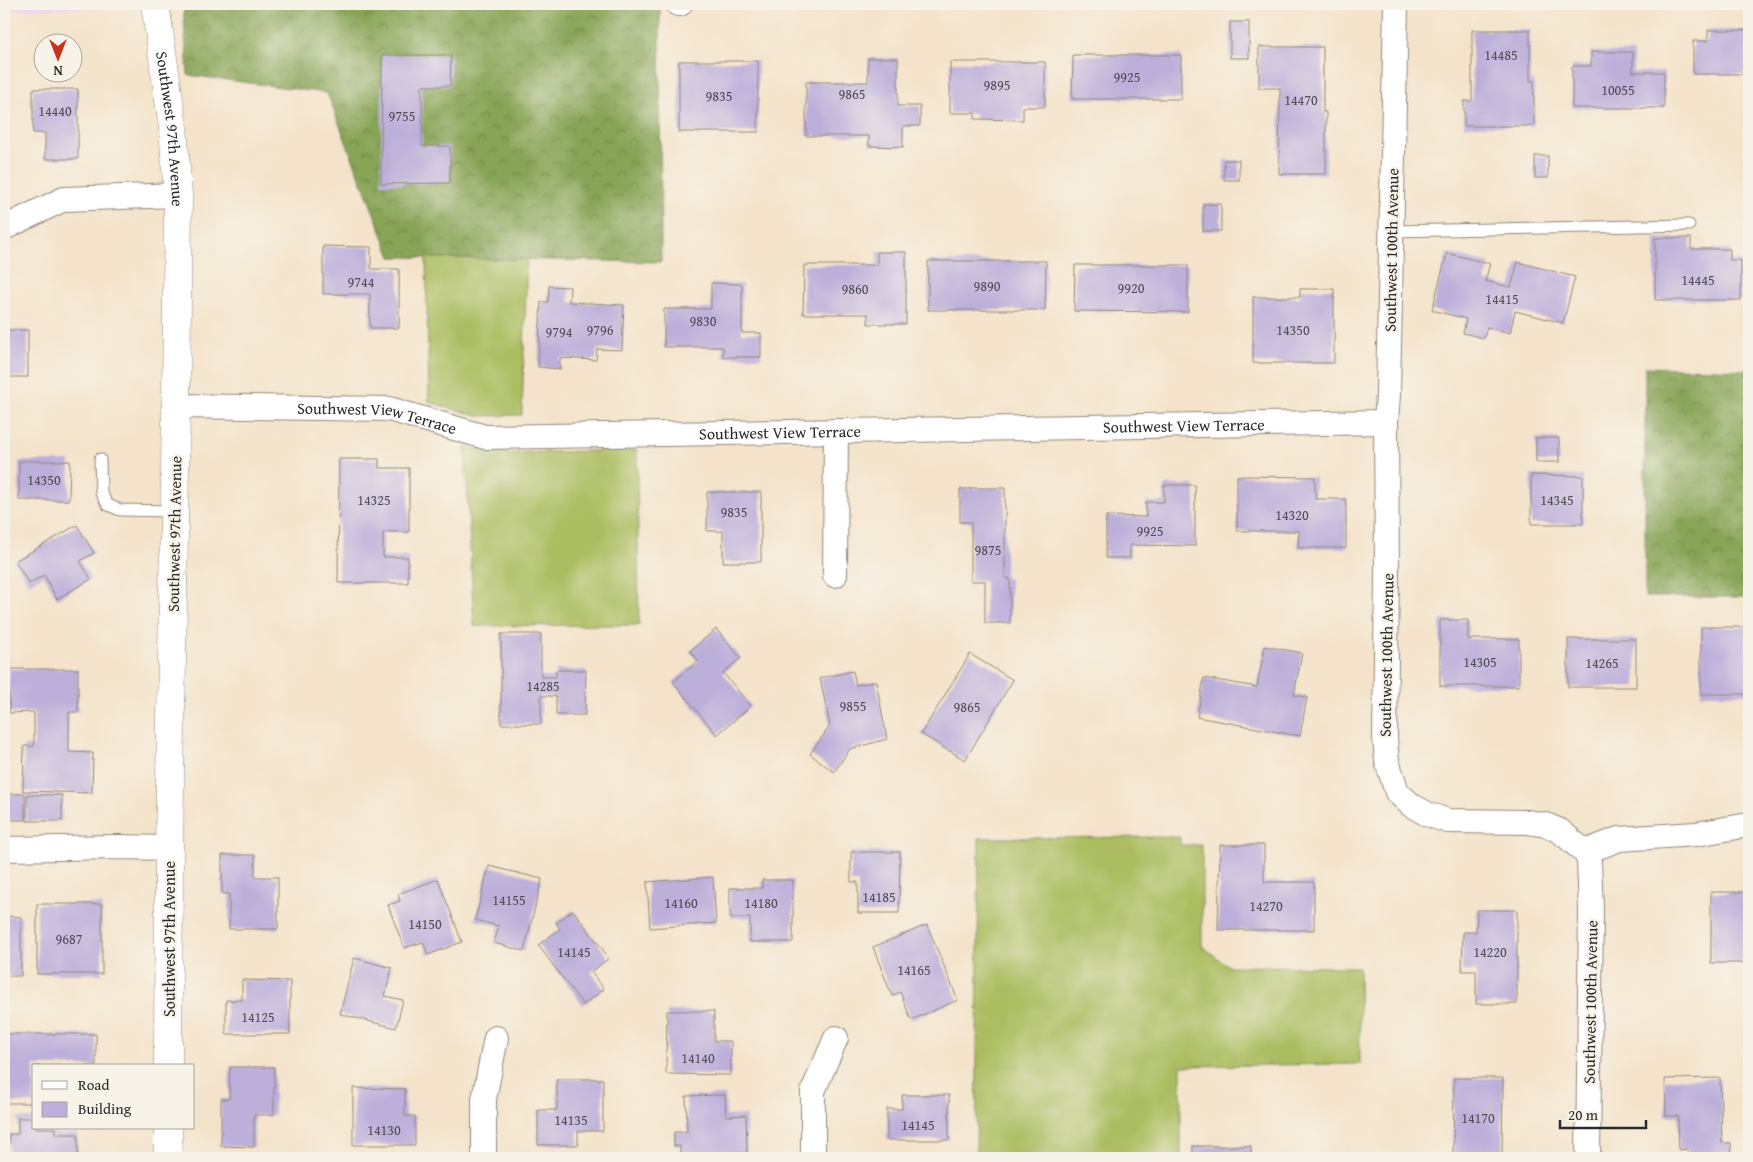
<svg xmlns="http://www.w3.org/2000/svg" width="1753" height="1162" font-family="'Gentium Book Plus',serif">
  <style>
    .built { fill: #ebd1eb }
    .grass { fill: #abbd60; stroke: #6b7446 }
    .forest { fill: url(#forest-crowns); stroke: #5a6840 }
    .building { fill: #bcafda }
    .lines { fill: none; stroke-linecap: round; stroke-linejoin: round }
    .lane-casing { stroke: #90877a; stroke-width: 13 }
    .street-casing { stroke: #90877a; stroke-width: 26 }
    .secondary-casing { stroke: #90877a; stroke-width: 29 }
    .lane { stroke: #fff; stroke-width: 11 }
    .street { stroke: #fff; stroke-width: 24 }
    .secondary { stroke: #fff; stroke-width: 28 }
    .labels { text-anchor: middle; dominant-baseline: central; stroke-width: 4.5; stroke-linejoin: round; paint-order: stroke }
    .number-label { font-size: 14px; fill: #4f4c57 }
    .street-label { font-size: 16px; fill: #2b2b2b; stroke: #f7f3e8 }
  </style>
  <defs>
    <pattern id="forest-crowns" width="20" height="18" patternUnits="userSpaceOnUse" patternTransform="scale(1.25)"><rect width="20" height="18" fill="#88a456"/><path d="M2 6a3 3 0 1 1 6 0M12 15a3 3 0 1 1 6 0" fill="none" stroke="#6f8647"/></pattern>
  </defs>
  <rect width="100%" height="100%" fill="#f7f3e8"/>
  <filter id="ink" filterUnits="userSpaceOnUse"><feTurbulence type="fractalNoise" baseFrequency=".02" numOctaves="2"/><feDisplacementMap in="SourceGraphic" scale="10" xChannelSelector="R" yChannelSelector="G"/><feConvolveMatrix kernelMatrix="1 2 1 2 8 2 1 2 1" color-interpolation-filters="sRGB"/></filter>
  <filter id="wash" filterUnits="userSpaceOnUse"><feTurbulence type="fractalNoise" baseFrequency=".0096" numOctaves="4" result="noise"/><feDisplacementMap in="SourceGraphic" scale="20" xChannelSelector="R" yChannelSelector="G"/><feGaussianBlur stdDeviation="1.12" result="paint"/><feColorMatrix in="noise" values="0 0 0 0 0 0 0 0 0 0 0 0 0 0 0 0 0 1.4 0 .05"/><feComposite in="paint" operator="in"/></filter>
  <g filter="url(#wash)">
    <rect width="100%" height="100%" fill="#f4e3ca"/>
    <!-- built -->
    <path class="built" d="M4,4H108V8L4,10Z"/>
    <!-- grass -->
    <g class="grass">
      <path d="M426,257L527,260L522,415L477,416L429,402Z"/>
      <path d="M465,447L496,453L637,450L639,625L474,626Z"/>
      <path d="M1180,837V845H1202V946L1228,966L1359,967L1360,1064L1181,1066V1158H976L979,838Z"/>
    </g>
    <!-- forest -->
    <g class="forest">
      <path d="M183,4H660L661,262L391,257L327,93L188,75Z"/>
      <path d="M1645,367L1749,370V597H1645Z"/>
    </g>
    <g id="blocks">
      <!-- building -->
      <g class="building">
        <rect x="1230" y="22" width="19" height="36"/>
        <path d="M1472,30H1530V81H1534V126H1464V101H1472Z"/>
        <path d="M1708,30H1749V74H1693V41H1708Z"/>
        <path d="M1259,47H1323V112H1326V174H1279L1280,88H1259Z"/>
        <path d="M1591,52H1633V72H1664V108H1572V66H1591Z"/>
        <path d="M382,55H451L450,86H422V146H450V183L381,184Z"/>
        <path d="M1073,55H1181V99H1072Z"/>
        <path d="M868,58H898V106H920V126H903V147L869,146V136H806V82H868Z"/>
        <rect x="679" y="61" width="79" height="71"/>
        <path d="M950,62H1045V107H1023V120L975,119V113H950Z"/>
        <path d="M33,89H78V159H45V133H33Z"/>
        <rect x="1535" y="156" width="13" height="22"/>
        <rect x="1224" y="160" width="15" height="20"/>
        <rect x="1203" y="204" width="18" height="27"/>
        <path d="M1655,238H1691V249H1730V260H1741V300H1655Z"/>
        <path d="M323,246L371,247V269H399V328H370V294H323Z"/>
        <path d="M877,252H906V324H868V314H803L804,265H877Z"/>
        <path d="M1447,253L1490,264L1485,281L1511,287L1518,262L1575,277L1563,323L1515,311L1510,333L1487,327L1484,338L1463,333L1466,319L1432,310Z"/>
        <path d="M928,261H1046L1045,310H928Z"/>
        <path d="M1075,265H1188V312L1074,311Z"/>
        <path d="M711,283L742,284V333H761V357H723V347H664V309H711Z"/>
        <path d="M549,286L570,287L569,302L624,305L622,350L597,349L596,360L560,358V369L538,367L541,302H548Z"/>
        <path d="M1300,289H1334V363H1253V297H1300Z"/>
        <rect x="4" y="330" width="24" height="47"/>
        <rect x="1536" y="438" width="23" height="24"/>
        <path d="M339,459H379V468H409V532H383V557H408V583H338Z"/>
        <path d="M19,461H70L69,500H19Z"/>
        <path d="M1531,475L1583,476V524H1531Z"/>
        <path d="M1237,476L1315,477V499H1346V548H1298L1299,531H1237Z"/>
        <path d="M1164,485H1195V546L1130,545V558H1106V516L1146,517V502H1164Z"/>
        <path d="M971,488H1005V578L1010,579V623H985V581H971V522H960V489H971Z"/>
        <path d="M707,492H761V562H723V531H707Z"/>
        <path d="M77,525L94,553L80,561L91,579L57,599L44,575L29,584L15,561Z"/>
        <path d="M1440,620H1468V639H1519V686H1440Z"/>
        <rect x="1701" y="627" width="48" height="67"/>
        <path d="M716,629L741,658L723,673L751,706L717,735L673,682L698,661L690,651Z"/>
        <path d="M501,634H541V677H556V670H586L585,715H556V696H541V724H501Z"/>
        <rect x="1568" y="639" width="68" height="48"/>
        <path d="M1265,646L1302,653L1294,695L1307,697L1300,736L1197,717L1204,678L1257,687Z"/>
        <path d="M970,654L1013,680L965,760L921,734Z"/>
        <path d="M9,669H78V712H69V752L93,753L92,793L23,791L24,746H34V712L9,713Z"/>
        <path d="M853,671L856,685L876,681L887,739L850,749L834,772L810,754L830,726L820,678Z"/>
        <rect x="7" y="794" width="18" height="26"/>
        <rect x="27" y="795" width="35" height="26"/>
        <path d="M1220,845H1264V882H1314V930H1218Z"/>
        <path d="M851,852H900L899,913H858V882H851Z"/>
        <path d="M222,855H255V877H278V929H229V894H222Z"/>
        <path d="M489,866L542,879L524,951L494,943L499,926L475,920Z"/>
        <path d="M713,877L716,923L650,928L647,882Z"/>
        <path d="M438,879L462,942L428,955L423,942L404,948L388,905L400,901L398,894Z"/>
        <path d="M762,880H793V942H750V918H730V888H762Z"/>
        <rect x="1711" y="892" width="38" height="71"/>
        <rect x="37" y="904" width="65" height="70"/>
        <path d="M573,910L609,958L591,972L604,989L583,1005L538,945L560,929L556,923Z"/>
        <path d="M1477,910H1517V1004H1476V971H1462L1463,932H1476Z"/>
        <path d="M4,916L21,917V976H4Z"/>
        <path d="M927,925L958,1000L911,1020L900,992L892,996L873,947Z"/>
        <path d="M354,958L392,968L385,996L403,1000L396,1028L340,1014Z"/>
        <path d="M242,980L290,981V1034H226V1000H242Z"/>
        <path d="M667,1011H714V1041H731V1075L666,1074Z"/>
        <path d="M5,1034H96V1066H34V1103H5Z"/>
        <path d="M230,1067H274V1115H254V1147L221,1146V1099H229Z"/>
        <path d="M1454,1078H1503L1502,1158H1453Z"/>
        <path d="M1720,1078L1722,1143H1731L1732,1158H1688V1149L1679,1150L1678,1116H1666L1665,1079Z"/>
        <path d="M557,1079H603V1131H578V1145H538V1110H557Z"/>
        <path d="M353,1088L405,1089V1116H415V1145H353Z"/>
        <path d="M725,1095L726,1116L746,1115L747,1153L680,1156V1146H674V1132H687L686,1096Z"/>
        <path d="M902,1095H949V1140H887V1109H902Z"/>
        <path d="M18,1118H34V1128H56V1134H78V1158H9V1134H18Z"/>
        <rect x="1193" y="1146" width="58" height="12"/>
      </g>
    </g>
  </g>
  <g filter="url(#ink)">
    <use href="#blocks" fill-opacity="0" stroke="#90877a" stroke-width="1"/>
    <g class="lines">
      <defs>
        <g id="lane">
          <path d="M1391,231L1689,225"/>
          <path d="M100,459L101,493L108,505L120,510L173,511"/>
        </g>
        <g id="street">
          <path d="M678,4H680"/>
          <path d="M1396,4L1388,395L1386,422L1387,576L1385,738L1387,761L1397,792L1411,805L1427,814L1448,821L1528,822L1546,825L1560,831L1585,852L1589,861L1591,910L1588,1158"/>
          <path d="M4,228L64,199L178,195"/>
          <path id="s1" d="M176,406L389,409L485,437L1386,422"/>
          <path d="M835,575L836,431"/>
          <path d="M4,849L118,847L169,848"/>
          <path d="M1585,852L1619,839L1696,834L1749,825"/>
          <path d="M484,1158V1099L496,1038"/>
          <path d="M813,1158V1091L836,1038"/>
        </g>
        <g id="secondary">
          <path id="s2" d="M155,4L173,127L178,195L176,406L169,848L168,1066"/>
          <path d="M168,1158V1128"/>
        </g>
      </defs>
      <!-- lane casing -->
      <use href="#lane" class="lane-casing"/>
      <!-- street casing -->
      <use href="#street" class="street-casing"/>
      <!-- secondary casing -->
      <use href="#secondary" class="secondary-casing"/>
      <!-- lane -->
      <use href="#lane" class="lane"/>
      <!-- street -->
      <use href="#street" class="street"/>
      <!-- secondary -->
      <use href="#secondary" class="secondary"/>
    </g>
  </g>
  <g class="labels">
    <!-- number labels -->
    <g class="number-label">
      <text x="1501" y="55">14485</text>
      <text x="1127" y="77">9925</text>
      <text x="997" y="85">9895</text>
      <text x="1618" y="90">10055</text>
      <text x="852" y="94">9865</text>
      <text x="719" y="96">9835</text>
      <text x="1301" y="100">14470</text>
      <text x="55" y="111">14440</text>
      <text x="402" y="116">9755</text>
      <text x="1698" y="280">14445</text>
      <text x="361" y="282">9744</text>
      <text x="987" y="286">9890</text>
      <text x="1131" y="288">9920</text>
      <text x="855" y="289">9860</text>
      <text x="1502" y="299">14415</text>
      <text x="703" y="321">9830</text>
      <text x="600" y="330">9796</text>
      <text x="1293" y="330">14350</text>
      <text x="559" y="332">9794</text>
      <text x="44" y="480">14350</text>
      <text x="374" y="500">14325</text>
      <text x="1557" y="500">14345</text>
      <text x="734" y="512">9835</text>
      <text x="1292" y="515">14320</text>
      <text x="1150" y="531">9925</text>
      <text x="988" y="550">9875</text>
      <text x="1480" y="662">14305</text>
      <text x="1602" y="663">14265</text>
      <text x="543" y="686">14285</text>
      <text x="853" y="706">9855</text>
      <text x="967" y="707">9865</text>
      <text x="879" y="897">14185</text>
      <text x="509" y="900">14155</text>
      <text x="681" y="903">14160</text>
      <text x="761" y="903">14180</text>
      <text x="1266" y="906">14270</text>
      <text x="425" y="924">14150</text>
      <text x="69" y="939">9687</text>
      <text x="574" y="952">14145</text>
      <text x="1490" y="952">14220</text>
      <text x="914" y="970">14165</text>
      <text x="258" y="1017">14125</text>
      <text x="698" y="1058">14140</text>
      <text x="1478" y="1118">14170</text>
      <text x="571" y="1120">14135</text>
      <text x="918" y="1125">14145</text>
      <text x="384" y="1130">14130</text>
    </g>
    <!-- street labels -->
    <g class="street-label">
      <text stroke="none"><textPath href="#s2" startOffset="126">Southwest 97th Avenue</textPath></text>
      <text transform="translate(1391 250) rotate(-89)">Southwest 100th Avenue</text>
      <text stroke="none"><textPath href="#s1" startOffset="202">Southwest View Terrace</textPath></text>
      <text stroke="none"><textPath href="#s1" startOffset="1012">Southwest View Terrace</textPath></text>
      <text stroke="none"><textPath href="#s1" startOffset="608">Southwest View Terrace</textPath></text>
      <text transform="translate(174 534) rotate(-89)">Southwest 97th Avenue</text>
      <text transform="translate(1386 655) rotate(-89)">Southwest 100th Avenue</text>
      <text transform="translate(169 939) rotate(-90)">Southwest 97th Avenue</text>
      <text transform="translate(1590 1002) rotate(-89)">Southwest 100th Avenue</text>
    </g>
  </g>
  <!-- margin -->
  <rect width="1753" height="1162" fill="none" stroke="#f7f3e8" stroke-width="20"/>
  <!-- legend -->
  <rect x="32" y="1064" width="162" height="65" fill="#f7f3e8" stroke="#a5a39c"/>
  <rect x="42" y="1081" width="25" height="8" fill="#ffffff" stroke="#a5a39c"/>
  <text x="78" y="1090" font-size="15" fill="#2b2b2b">Road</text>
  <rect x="42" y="1102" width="25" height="15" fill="#bcafda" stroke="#a5a39c"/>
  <text x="78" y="1114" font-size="15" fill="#2b2b2b">Building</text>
  <!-- north arrow -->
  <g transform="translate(58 58) rotate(180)"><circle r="24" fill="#f7f3e8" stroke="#a5a39c"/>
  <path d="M0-4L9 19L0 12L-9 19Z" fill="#c8321e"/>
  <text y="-8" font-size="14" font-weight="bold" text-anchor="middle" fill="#2b2b2b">N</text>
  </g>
  <!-- scale -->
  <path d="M1560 1120v8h86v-8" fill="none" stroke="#2b2b2b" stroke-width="2.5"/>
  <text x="1568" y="1120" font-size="15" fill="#2b2b2b" stroke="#f7f3e8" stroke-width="4" paint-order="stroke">20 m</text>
</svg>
